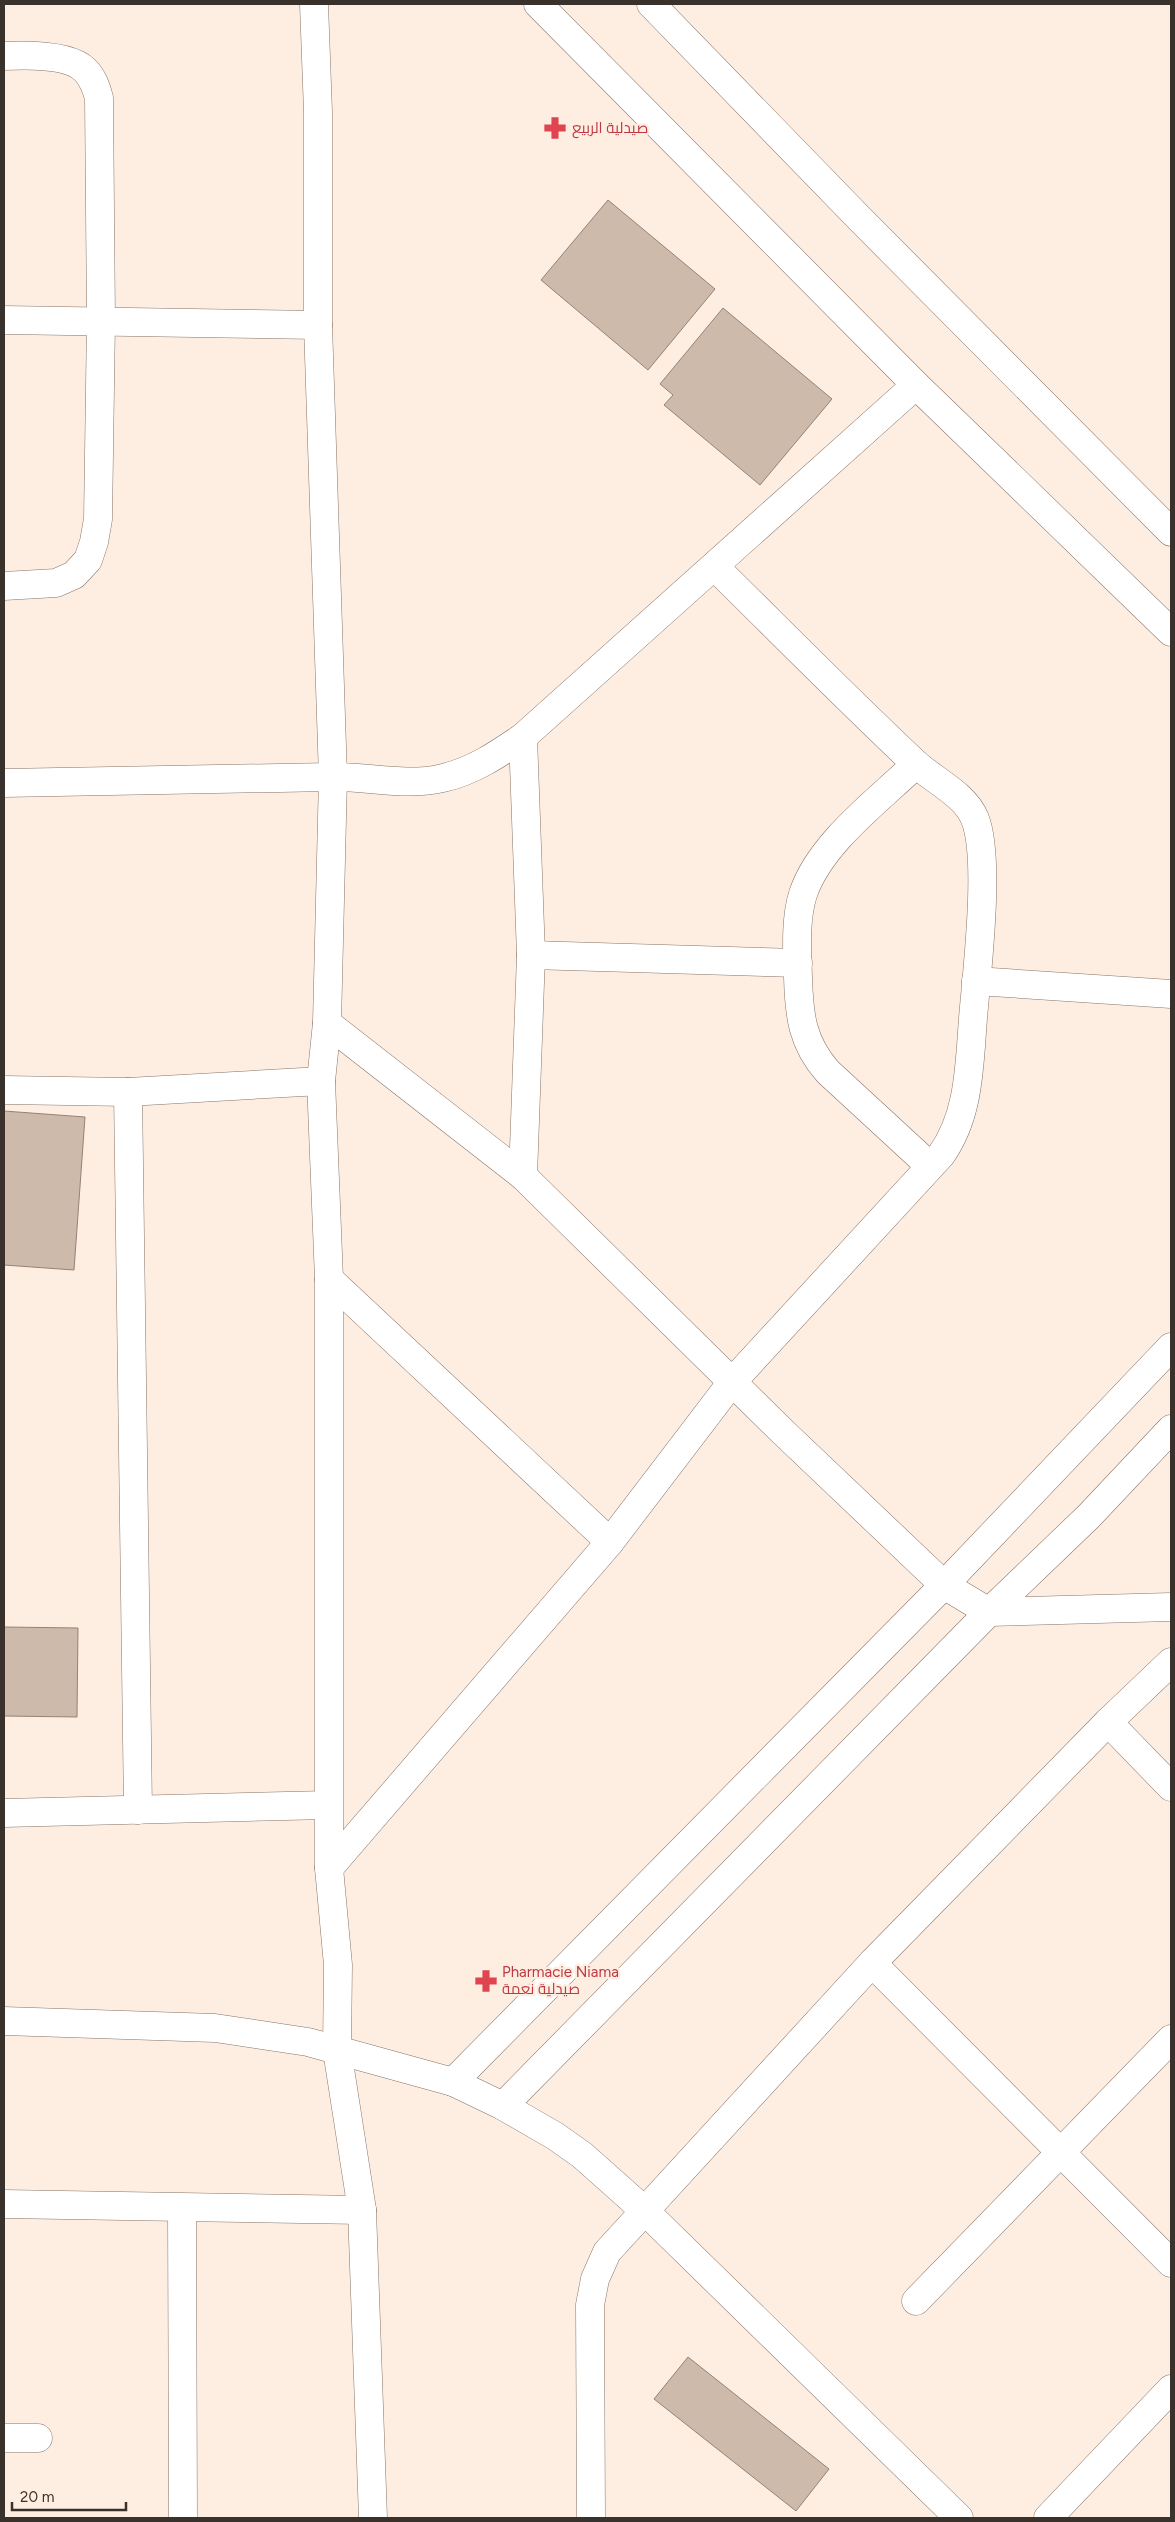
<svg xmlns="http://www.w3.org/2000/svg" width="1175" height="2522" font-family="Figtree,Cairo,sans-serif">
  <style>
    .building { fill: #cdbaab; stroke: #958275 }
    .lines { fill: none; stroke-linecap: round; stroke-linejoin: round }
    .minor-casing { stroke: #877467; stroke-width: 29 }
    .minor { stroke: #fff; stroke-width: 28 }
    .labels { text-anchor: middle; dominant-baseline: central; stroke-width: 4.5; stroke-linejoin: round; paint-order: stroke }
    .health-label { font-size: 15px; fill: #be3a42; stroke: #feeee2; text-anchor: start }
  </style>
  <rect width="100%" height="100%" fill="#feeee2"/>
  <!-- building -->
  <g class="building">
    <path d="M608,200L715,289L648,370L541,280Z"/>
    <path d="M723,308L832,399L760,485L664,405L673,395L660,384Z"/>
    <path d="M4,1111L85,1117L74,1270L4,1265Z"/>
    <path d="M4,1627L78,1628L77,1717L4,1716Z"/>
    <path d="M688,2357L829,2469L796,2511L654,2399Z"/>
  </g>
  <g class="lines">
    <defs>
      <g id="minor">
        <path d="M314,4L318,112V325L333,777L327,1023L321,1081L329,1279V1868L338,1965L337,2050L362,2210L373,2518"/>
        <path d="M538,4L916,385L1171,632"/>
        <path d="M651,4L860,219L1171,532"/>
        <path d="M4,56C25,55 69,54 85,70C93,78 96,87 99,98L101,321L98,519L94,542L88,560L74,575L56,583L4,586"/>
        <path d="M4,320L318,325"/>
        <path d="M916,764C878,801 820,843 803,894C795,919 797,951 798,977C799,1015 802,1043 828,1072L930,1166"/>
        <path d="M4,783C112,781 221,779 330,777C368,776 405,787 443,778C473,771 497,755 523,737L916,385"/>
        <path d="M531,955L798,963"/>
        <path d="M976,981L1171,994"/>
        <path d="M327,1023L523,1176L783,1432L944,1585L989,1612L1171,1607"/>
        <path d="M4,1090L128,1092L321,1081"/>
        <path d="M128,1092L138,1810"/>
        <path d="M523,1176L531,955L523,737"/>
        <path d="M329,1279L610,1542"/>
        <path d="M1108,1722L1171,1787"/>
        <path d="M4,1813L328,1805"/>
        <path d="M329,1868L610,1542L732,1382L941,1155C972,1112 969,1057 974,1007C978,962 990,857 975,819C965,794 933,780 915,763C847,699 781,632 715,567"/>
        <path d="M872,1963L1171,2263"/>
        <path d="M4,2021L215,2028L308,2042L453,2082L503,2106L555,2136L582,2155L646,2212L959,2518"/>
        <path d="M453,2082L944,1585L1171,1347"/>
        <path d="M503,2106L989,1612L1089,1516L1171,1429"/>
        <path d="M4,2204L362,2210"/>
        <path d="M182,2208L183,2518"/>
        <path d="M916,2301L1171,2039"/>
        <path d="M4,2438H38"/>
        <path d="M591,2518L590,2305L595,2279L607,2252L872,1963L1108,1722L1171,1662"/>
        <path d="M1048,2518L1171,2389"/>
      </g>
    </defs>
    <!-- minor casing -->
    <use href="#minor" class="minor-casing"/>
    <!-- minor -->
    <use href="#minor" class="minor"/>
  </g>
  <!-- icons -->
  <defs>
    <symbol id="pharmacy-bare" viewBox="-9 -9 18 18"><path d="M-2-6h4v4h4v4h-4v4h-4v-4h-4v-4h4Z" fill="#e0444e" stroke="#feeee2" stroke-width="2.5" paint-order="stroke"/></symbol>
  </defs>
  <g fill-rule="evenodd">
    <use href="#pharmacy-bare" x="539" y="112" width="32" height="32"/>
    <use href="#pharmacy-bare" x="470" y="1965" width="32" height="32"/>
  </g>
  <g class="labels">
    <!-- health labels -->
    <g class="health-label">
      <text x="572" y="128">صيدلية الربيع</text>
      <text x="502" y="1972">Pharmacie Niama<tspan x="502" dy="17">صيدلية نعمة</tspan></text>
    </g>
  </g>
  <!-- border -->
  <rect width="1175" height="2522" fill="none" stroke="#39312b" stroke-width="10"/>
  <!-- scale -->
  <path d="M12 2502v8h114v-8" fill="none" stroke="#39312b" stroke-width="2.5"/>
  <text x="20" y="2502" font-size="15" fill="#39312b" stroke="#feeee2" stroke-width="4" paint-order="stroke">20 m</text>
</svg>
